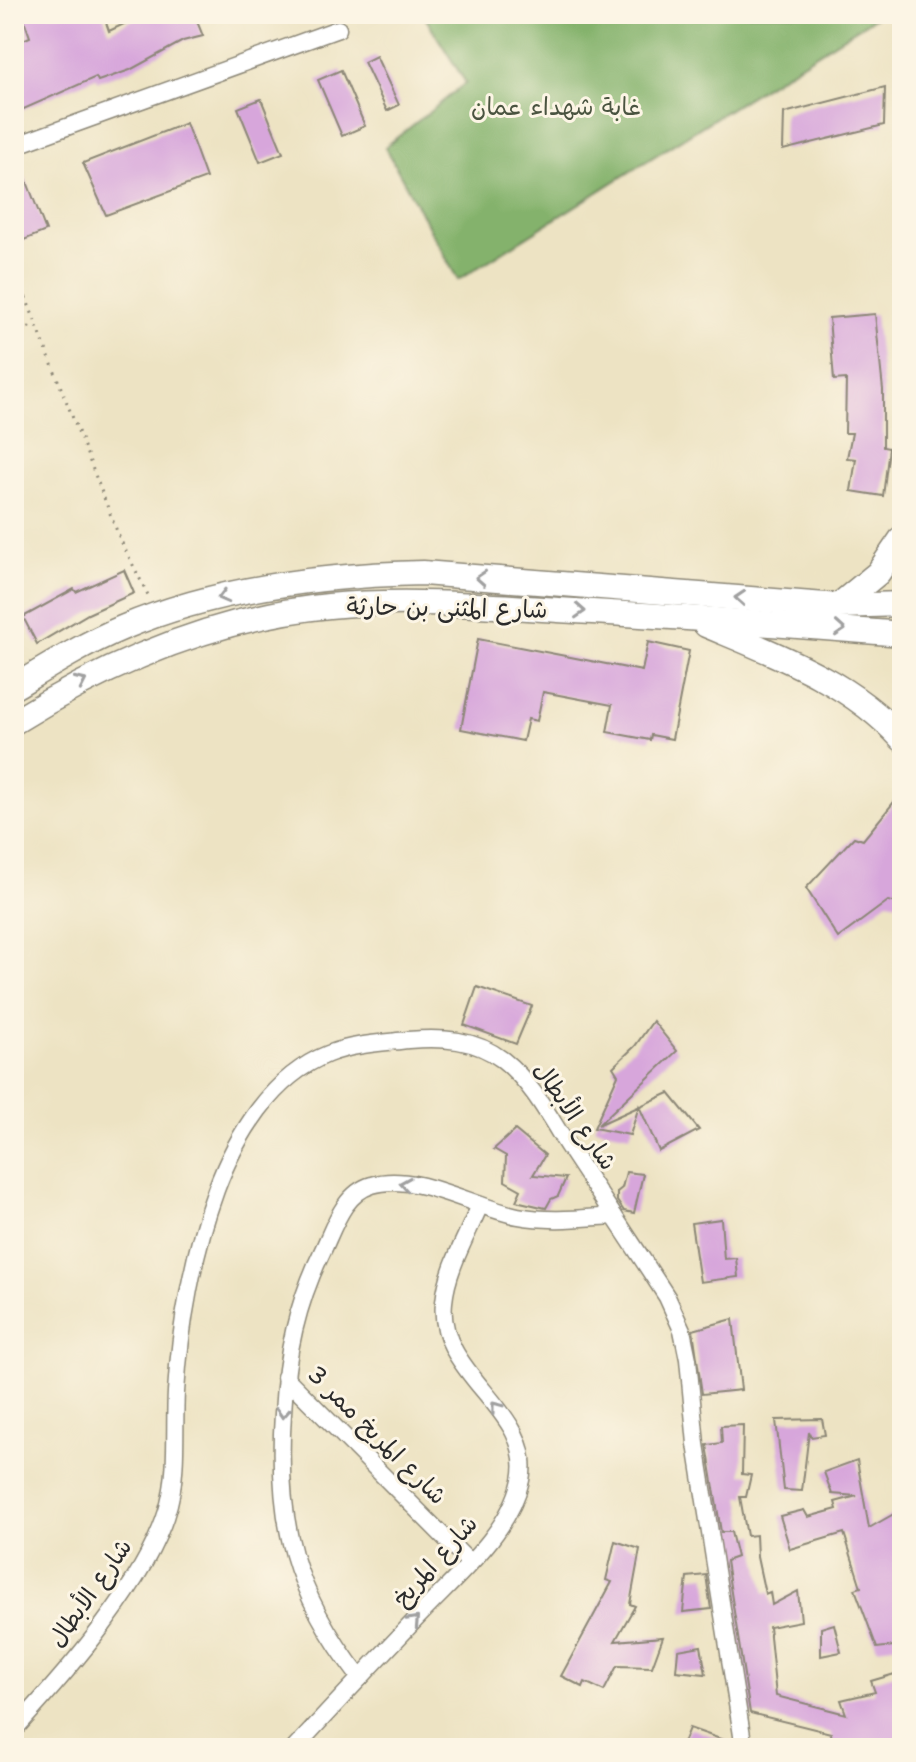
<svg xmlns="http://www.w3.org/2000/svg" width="916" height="1762" font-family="'Shantell Sans','Playpen Sans Arabic',sans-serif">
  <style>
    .forest { fill: #84b26c; stroke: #586e4c; stroke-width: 2 }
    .building { fill: #d7a6db }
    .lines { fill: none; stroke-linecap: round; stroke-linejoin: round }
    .minor-casing { stroke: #8c8777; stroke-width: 19 }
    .highway-casing { stroke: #8c8777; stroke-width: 27 }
    .path { stroke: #8c8777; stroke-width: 3; stroke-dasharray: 2 6; stroke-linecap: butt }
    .minor { stroke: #fff; stroke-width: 16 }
    .highway { stroke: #fff; stroke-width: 24 }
    .oneway { stroke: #a0a0a0 }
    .labels { text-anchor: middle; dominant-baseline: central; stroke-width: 6; stroke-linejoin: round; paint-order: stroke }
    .park-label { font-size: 24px; fill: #4a5440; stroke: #fcf5e5 }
    .street-label { font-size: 24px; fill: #2b2b2b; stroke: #fcf5e5 }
  </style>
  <rect width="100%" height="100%" fill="#fcf5e5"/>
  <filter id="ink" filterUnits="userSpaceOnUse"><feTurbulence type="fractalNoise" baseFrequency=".0125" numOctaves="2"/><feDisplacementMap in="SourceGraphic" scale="16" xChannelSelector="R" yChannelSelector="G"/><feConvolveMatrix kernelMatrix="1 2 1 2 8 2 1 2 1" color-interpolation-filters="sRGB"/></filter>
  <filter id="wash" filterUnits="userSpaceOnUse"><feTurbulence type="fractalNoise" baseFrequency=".006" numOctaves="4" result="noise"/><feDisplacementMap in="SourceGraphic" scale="32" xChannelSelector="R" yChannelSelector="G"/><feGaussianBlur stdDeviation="1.8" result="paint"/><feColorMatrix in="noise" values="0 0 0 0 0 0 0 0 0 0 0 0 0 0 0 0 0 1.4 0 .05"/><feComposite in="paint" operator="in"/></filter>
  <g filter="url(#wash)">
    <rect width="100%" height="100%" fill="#ede3c3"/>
    <!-- forest -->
    <path class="forest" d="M423,14H880L458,280L385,147L466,83Z"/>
    <g id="blocks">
      <!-- building -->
      <g class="building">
        <path d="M22,14H103L109,31L145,14H194L203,36L183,41L130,70L98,81L96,77L17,112L14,104V44L30,37Z"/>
        <path d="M376,56L399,105L387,111L364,62Z"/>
        <path d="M341,70L365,126L342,136L318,80Z"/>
        <path d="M885,87L884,125L783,150L784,113Z"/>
        <path d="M261,99L283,153L260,162L238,108Z"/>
        <path d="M186,123L206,178L106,215L83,163Z"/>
        <path d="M24,174L46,231L19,242L14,227V178Z"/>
        <path d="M875,314L883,390V447L889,448L883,496L851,491L856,459L847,458L852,433H845L846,379L834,380L829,318Z"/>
        <path d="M124,570L134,593L88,614L37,644L23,617L74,589L76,592Z"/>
        <path d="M478,639L642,671L648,642L689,651L672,739L651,735L650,740L607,732L612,705L543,692L537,721L528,719L523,741L461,729Z"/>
        <path d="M902,792V904L888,901L838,938L806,888L854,837L863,840Z"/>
        <path d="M477,987L532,1006L516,1044L464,1025Z"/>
        <path d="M653,1021L677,1051L598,1125L669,1093L699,1130L659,1151L639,1106L630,1135L594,1128L618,1075L613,1067L635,1046Z"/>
        <path d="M515,1130L545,1155L533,1175L566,1178L558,1196L551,1199L546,1208L516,1201L521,1190L505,1181L506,1156L494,1149Z"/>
        <path d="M626,1172L643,1174L634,1213L624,1211L617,1201V1192L622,1188Z"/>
        <path d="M721,1219L724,1259L736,1258L738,1277L700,1282L691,1223Z"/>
        <path d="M733,1319L741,1390L702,1394L693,1330Z"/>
        <path d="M822,1419L825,1435L811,1437L809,1432L802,1491L784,1490L776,1420Z"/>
        <path d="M743,1425L742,1474L751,1475L746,1497H740L747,1536L756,1535L757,1557L765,1594L770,1592L772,1605L798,1591L801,1621L769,1627L776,1696L846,1714L841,1700L875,1692L871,1681L898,1673L902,1686V1744L886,1748H833L831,1733L750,1713L726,1561L737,1557L731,1532H721L707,1445L722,1443L721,1426Z"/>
        <path d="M857,1460L869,1528L899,1511L902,1531L896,1534L902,1558V1645L877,1648L855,1589L861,1587L844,1533L790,1549L780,1516L804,1510L808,1517L837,1509L835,1502L857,1496L832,1494L824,1472Z"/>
        <path d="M615,1541L640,1549L630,1604L635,1606L615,1641L663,1637L652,1667L617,1666L604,1691L585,1682L583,1687L561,1676L612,1582L606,1580Z"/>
        <path d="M706,1575L711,1609L683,1612L687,1577Z"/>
        <path d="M834,1624L841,1652L821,1656V1628Z"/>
        <path d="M701,1646L706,1674L676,1671L678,1650Z"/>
        <path d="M689,1728L732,1743L733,1748H681Z"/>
      </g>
    </g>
  </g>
  <g filter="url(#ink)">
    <use href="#blocks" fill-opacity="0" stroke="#8c8777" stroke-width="2"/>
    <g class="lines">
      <defs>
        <g id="minor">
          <path d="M14,146L338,29"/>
          <path d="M285,1377L469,1562"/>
          <path d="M360,1678C293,1591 276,1522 283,1413C286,1354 297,1303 323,1250C334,1227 344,1193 372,1185C415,1171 475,1208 518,1216C550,1222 582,1218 614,1216"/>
          <path d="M14,1730C66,1673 150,1579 169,1504C178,1468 174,1429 176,1392C180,1326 193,1253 216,1190C236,1136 272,1076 328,1054C353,1044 382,1043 408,1040C442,1037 476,1039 503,1060C531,1082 549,1116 567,1145C600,1195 634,1246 667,1297L682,1330L688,1359L696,1444L744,1748"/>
          <path d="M295,1748C335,1704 375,1662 416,1619C453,1579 509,1535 521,1480C536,1410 436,1376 444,1302C447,1269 467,1236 480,1205"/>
        </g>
        <g id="highway">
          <path d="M838,606L878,573L902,538"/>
          <path d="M706,625C775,654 851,682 902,739"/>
          <path d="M14,687C49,666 84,644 122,628C216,588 322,575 423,573L838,606L902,604"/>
          <path d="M14,722C109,663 216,617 329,606C405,599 482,605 558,610C673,616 787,625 902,634"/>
        </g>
      </defs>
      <!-- minor casing -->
      <use href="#minor" class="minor-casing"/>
      <!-- highway casing -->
      <use href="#highway" class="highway-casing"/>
      <!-- path -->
      <g class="path">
        <path d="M14,267L120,539L149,597"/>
        <path d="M14,335L35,324"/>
      </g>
      <!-- minor -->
      <use href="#minor" class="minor"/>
      <!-- highway -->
      <use href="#highway" class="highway"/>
    </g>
    <!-- one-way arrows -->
    <defs><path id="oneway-chevron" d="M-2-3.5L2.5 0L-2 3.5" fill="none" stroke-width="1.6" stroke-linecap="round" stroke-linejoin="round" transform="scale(2)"/></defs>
    <g class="oneway">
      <use href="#oneway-chevron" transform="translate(481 578) rotate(-176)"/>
      <use href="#oneway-chevron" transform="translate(223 597) rotate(165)"/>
      <use href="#oneway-chevron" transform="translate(740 598) rotate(-176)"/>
      <use href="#oneway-chevron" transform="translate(580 611) rotate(3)"/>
      <use href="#oneway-chevron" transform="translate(840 629) rotate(4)"/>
      <use href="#oneway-chevron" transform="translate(81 682) rotate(-25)"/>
      <use href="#oneway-chevron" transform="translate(405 1184) rotate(-171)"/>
      <use href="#oneway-chevron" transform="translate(496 1407) rotate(-128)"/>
      <use href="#oneway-chevron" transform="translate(283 1413) rotate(93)"/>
      <use href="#oneway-chevron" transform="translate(414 1621) rotate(-47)"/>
    </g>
  </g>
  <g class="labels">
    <!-- park labels -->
    <g class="park-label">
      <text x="556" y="107">غابة شهداء عمان</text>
    </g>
    <!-- street labels -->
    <g class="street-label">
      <text transform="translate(447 608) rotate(1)">شارع المثنى بن حارثة</text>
      <text transform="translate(575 1116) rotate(55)">شارع الأبطال</text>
      <text transform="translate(377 1435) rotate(45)">شارع المريخ ممر 3</text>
      <text transform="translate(435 1561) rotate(-48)">شارع المريخ</text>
      <text transform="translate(90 1593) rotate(-55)">شارع الأبطال</text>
    </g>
  </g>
  <!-- margin -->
  <rect width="916" height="1762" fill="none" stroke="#fcf5e5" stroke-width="48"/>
</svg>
